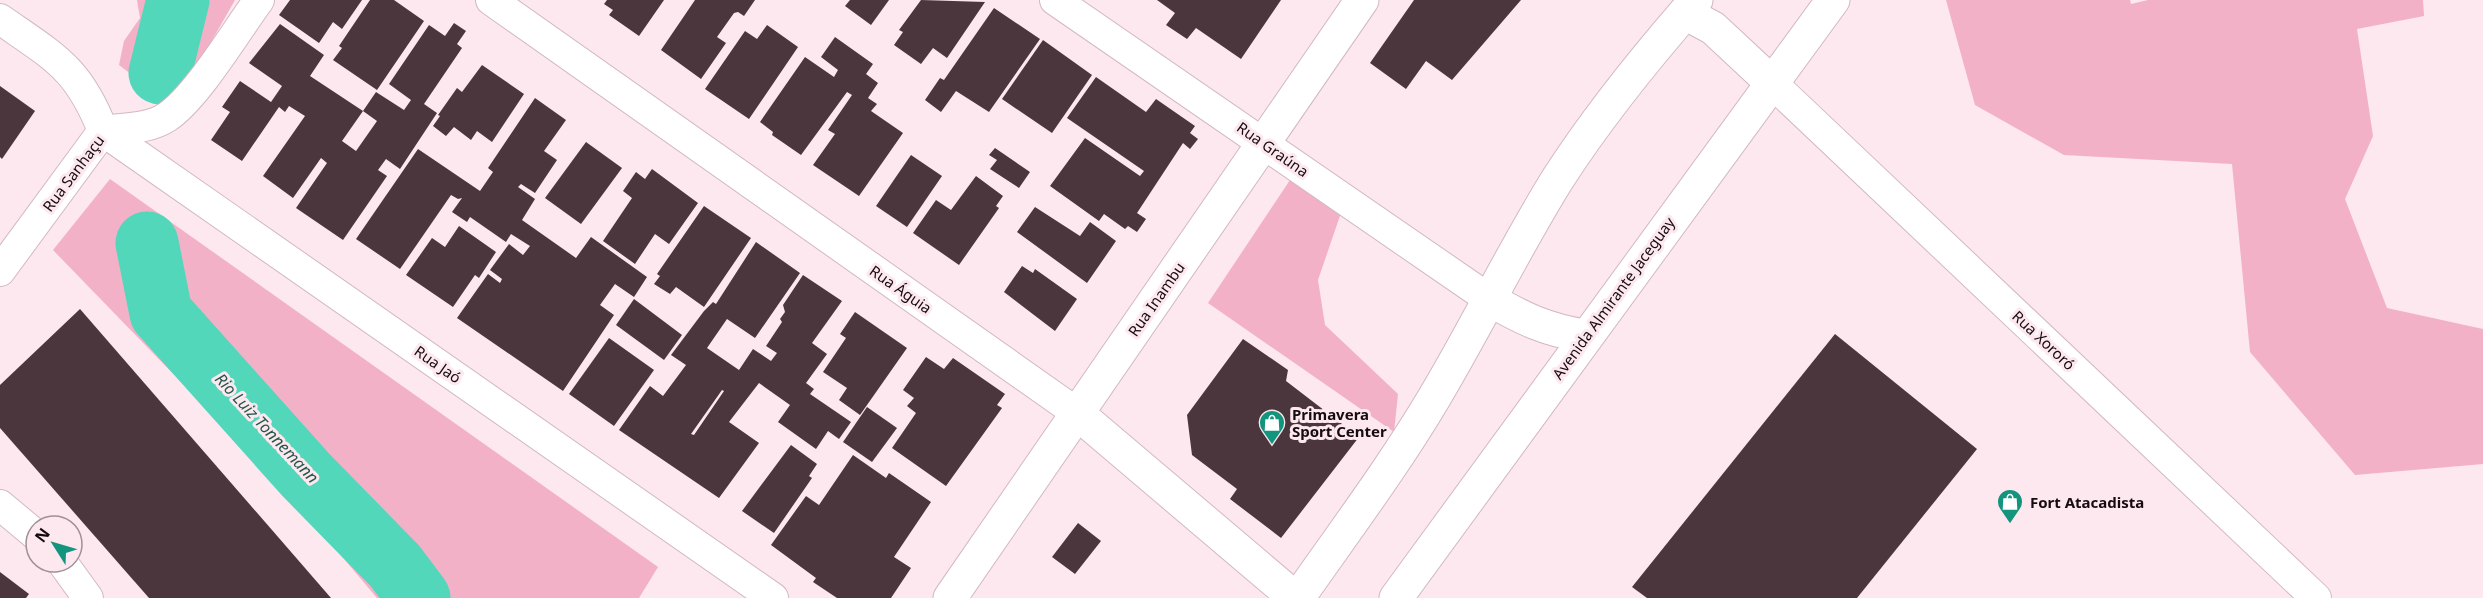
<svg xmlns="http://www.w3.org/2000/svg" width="2483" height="598" font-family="'Noto Sans',sans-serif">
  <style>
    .green { fill: #f2b1c7 }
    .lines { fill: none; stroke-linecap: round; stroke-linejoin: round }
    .river { stroke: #52d7bb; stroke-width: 63 }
    .building { fill: #4a363c; fill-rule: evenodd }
    .street-casing { stroke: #d2b9c1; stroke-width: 32 }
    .secondary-casing { stroke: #d2b9c1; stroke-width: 35 }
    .street { stroke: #fff; stroke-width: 30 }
    .secondary { stroke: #fff; stroke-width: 33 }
    .labels { text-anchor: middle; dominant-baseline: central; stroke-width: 6; stroke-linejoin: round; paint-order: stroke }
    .street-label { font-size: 15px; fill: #150c0f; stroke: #fce8ee }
    .poi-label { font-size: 15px; font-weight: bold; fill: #150c0f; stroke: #fce8ee; text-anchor: start }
    .water-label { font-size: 16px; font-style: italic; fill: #21574b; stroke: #fce8ee }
  </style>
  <rect width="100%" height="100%" fill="#fce8ee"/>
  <!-- green -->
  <g class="green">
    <path d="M137,0H165L161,8L158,48L148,87L119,65L124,41L140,18Z"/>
    <path d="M185,0H235L203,56L178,89L163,93L182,46Z"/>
    <path d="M1946,0H2130L2131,4L2148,0H2423L2424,16L2357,29L2373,136L2345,199L2387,308L2483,329V464L2355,475L2250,352L2232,164L2064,155L1975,105Z"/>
    <path d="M1296,171L1344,204L1318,280L1325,325L1398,394L1394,432L1208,303Z"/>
    <path d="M110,179L658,567L639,598H377L285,489L53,250Z"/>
  </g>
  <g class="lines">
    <!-- river -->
    <g class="river">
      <path d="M160,73L178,0"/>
      <path d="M147,243L161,313L306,475L395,566L419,598"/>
    </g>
  </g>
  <!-- building -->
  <g class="building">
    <path d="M290,0H362L342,29L333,22L319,43L279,15Z"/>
    <path d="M370,0H394L424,21L377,90L333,60L342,48L339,46Z"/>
    <path d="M607,0H664L639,36L609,15L613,10L604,4Z"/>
    <path d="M695,0H755L744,16L738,12L734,13L717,37L726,43L701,79L661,50Z"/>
    <path d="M850,0H889L871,25L845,6Z"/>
    <path d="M921,0L985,2L947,58L933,48L921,64L894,45L903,32L899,30Z"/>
    <path d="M1157,0H1281L1241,59L1196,28L1187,39L1166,25L1175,13Z"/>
    <path d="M1414,0H1521L1452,80L1426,61L1406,89L1370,63Z"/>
    <path d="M994,8L1040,39L989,112L956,91L941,112L925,100L940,78L944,80Z"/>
    <path d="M454,23L466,31L457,44L462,48L424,104L437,113L400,169L386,159L378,170L387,176L343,240L296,208L327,163L321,158L293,198L263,176L305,116L289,106L285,112L279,107L242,161L211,140L230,112L222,107L240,81L271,102L282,86L249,63L280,24L324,55L310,76L363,111L342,141L356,151L377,121L363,111L376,92L404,110L411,100L389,84L429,25L445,36Z"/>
    <path d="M767,25L798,47L749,119L705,89L745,31L757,39Z"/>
    <path d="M835,37L873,64L866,74L878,83L868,98L877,104L871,111L903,133L859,196L813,165L835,134L828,130L852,95L847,92L801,155L772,135L773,132L760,122L805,57L834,77L838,70L821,57Z"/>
    <path d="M1043,40L1092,75L1052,133L1002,99Z"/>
    <path d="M482,65L524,94L492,142L477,131L471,140L454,127L446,136L433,126L440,116L438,115L457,88L462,92Z"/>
    <path d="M1096,77L1146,112L1156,99L1195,126L1190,133L1198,139L1190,149L1183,143L1137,213L1146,219L1137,232L1128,226L1125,229L1104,214L1099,221L1050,186L1085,138L1140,176L1144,171L1067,118Z"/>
    <path d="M0,86L35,111L2,159L0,157Z"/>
    <path d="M535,98L566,120L544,151L557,160L535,193L521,184L518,187L535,199L522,220L576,258L591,237L647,277L634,297L615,284L600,305L614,315L563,391L457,318L488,274L500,283L502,279L490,270L509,244L523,255L530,246L511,234L506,242L470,217L467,222L452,212L462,198L458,199L451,195L400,269L356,239L418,149L480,191L493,172L488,168Z"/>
    <path d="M586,142L622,168L581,224L545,198Z"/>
    <path d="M995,148L1030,172L1019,188L990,169L997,160L989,155Z"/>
    <path d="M911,155L942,176L907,227L876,206Z"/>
    <path d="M652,169L698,203L669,244L655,234L635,264L603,241L632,198L623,191L636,172L645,179Z"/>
    <path d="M976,176L1003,196L996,206L999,208L959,265L913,233L936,200L951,210Z"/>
    <path d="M704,206L751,238L704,307L676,287L670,294L654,284L660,276L657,274Z"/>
    <path d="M1035,207L1080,236L1090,222L1116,241L1087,283L1017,232Z"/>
    <path d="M459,226L496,252L479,278L475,275L453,307L406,275L432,238L445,247Z"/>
    <path d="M756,242L800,273L755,338L727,319L707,348L739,370L753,349L771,361L777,353L766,346L782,322L780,319L785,312L783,305L803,275L842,301L812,343L827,354L806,383L814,389L810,394L851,422L839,439L828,431L816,449L778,422L790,405L759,383L729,422L759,443L719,498L619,430L650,386L663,396L686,365L671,355L704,311L713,302L716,304ZM722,390L724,391L694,435L691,434Z"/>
    <path d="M1022,266L1033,273L1035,269L1077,299L1055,331L1004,292Z"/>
    <path d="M634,299L682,335L664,360L616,325Z"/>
    <path d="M80,309L331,598H149L0,428V385Z"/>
    <path d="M855,312L907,348L860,415L839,400L847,388L823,372L846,338L840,334Z"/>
    <path d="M1835,334L1977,449L1857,598H1647L1632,587Z"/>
    <path d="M609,338L654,370L614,426L569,394Z"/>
    <path d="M1243,339L1288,370L1286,381L1359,437L1281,538L1230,499L1237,489L1192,455L1187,415Z"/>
    <path d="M926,357L944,369L953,358L1005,394L997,405L1002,408L946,486L892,448L916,413L907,406L914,398L903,390Z"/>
    <path d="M867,407L897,428L872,462L843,442Z"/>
    <path d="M791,445L817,464L809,476L812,478L774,533L742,511Z"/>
    <path d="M853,455L886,478L889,473L931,502L894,557L911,568L891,598H837L813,582L816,578L771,545L806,496L819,505Z"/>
    <path d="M1078,523L1101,541L1075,574L1052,557Z"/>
    <path d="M0,572L29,594L26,598H0Z"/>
  </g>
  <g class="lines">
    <defs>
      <g id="street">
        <path d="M491,0L1077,413"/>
        <path d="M1055,0L1489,299"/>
        <path d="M0,19C54,57 78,67 103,131L773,598"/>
        <path d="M1772,83L2316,598"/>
        <path d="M0,271L103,131C124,128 149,129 167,117C197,97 236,31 259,0"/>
        <path d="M0,505L36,535"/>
        <path d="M62,562L88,598"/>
      </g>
      <g id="secondary">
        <path d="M1685,13L1713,28L1772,83"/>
        <path d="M1489,299C1523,319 1547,330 1585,336"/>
        <path d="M1077,413L1295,598"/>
        <path d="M950,598L1362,0"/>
        <path d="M1298,598C1344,532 1393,467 1434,398C1477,326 1513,251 1557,180C1598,116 1646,57 1696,0"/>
        <path d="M1396,598L1833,0"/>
      </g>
    </defs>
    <!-- street casing -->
    <use href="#street" class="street-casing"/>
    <!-- secondary casing -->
    <use href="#secondary" class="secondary-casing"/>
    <!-- street -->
    <use href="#street" class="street"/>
    <!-- secondary -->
    <use href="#secondary" class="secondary"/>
  </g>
  <!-- icons -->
  <defs>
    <symbol id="shop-pin" viewBox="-11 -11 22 30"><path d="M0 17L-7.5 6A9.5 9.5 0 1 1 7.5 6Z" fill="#12947d" stroke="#fce8ee"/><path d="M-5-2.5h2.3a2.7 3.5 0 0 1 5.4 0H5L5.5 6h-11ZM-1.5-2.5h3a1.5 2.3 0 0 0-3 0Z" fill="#fff"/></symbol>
  </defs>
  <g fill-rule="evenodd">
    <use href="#shop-pin" x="1257" y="408" width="30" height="40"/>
    <use href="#shop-pin" x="1995" y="487" width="30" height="40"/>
  </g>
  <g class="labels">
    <!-- street labels -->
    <g class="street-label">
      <text transform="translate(1273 149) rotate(35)">Rua Graúna</text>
      <text transform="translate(73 173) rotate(-53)">Rua Sanhaçu</text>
      <text transform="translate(901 289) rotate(35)">Rua Águia</text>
      <text transform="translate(1613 298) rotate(-54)">Avenida Almirante Jaceguay</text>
      <text transform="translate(1156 299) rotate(-55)">Rua Inambu</text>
      <text transform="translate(2044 340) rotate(43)">Rua Xororó</text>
      <text transform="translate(438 364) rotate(35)">Rua Jaó</text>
    </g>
    <!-- poi labels -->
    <g class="poi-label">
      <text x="1292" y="414">Primavera<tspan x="1292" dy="17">Sport Center</tspan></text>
      <text x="2030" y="502">Fort Atacadista</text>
    </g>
    <!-- water labels -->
    <g class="water-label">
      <text transform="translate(267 428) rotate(47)">Rio Luiz Tonnemann</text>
    </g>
  </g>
  <!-- north arrow -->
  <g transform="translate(54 544) rotate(307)"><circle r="28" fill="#fce8ee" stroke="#a09095" stroke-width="1.5"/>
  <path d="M0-4.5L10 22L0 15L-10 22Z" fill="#12947d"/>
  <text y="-9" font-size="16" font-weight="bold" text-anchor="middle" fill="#150c0f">N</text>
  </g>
</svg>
